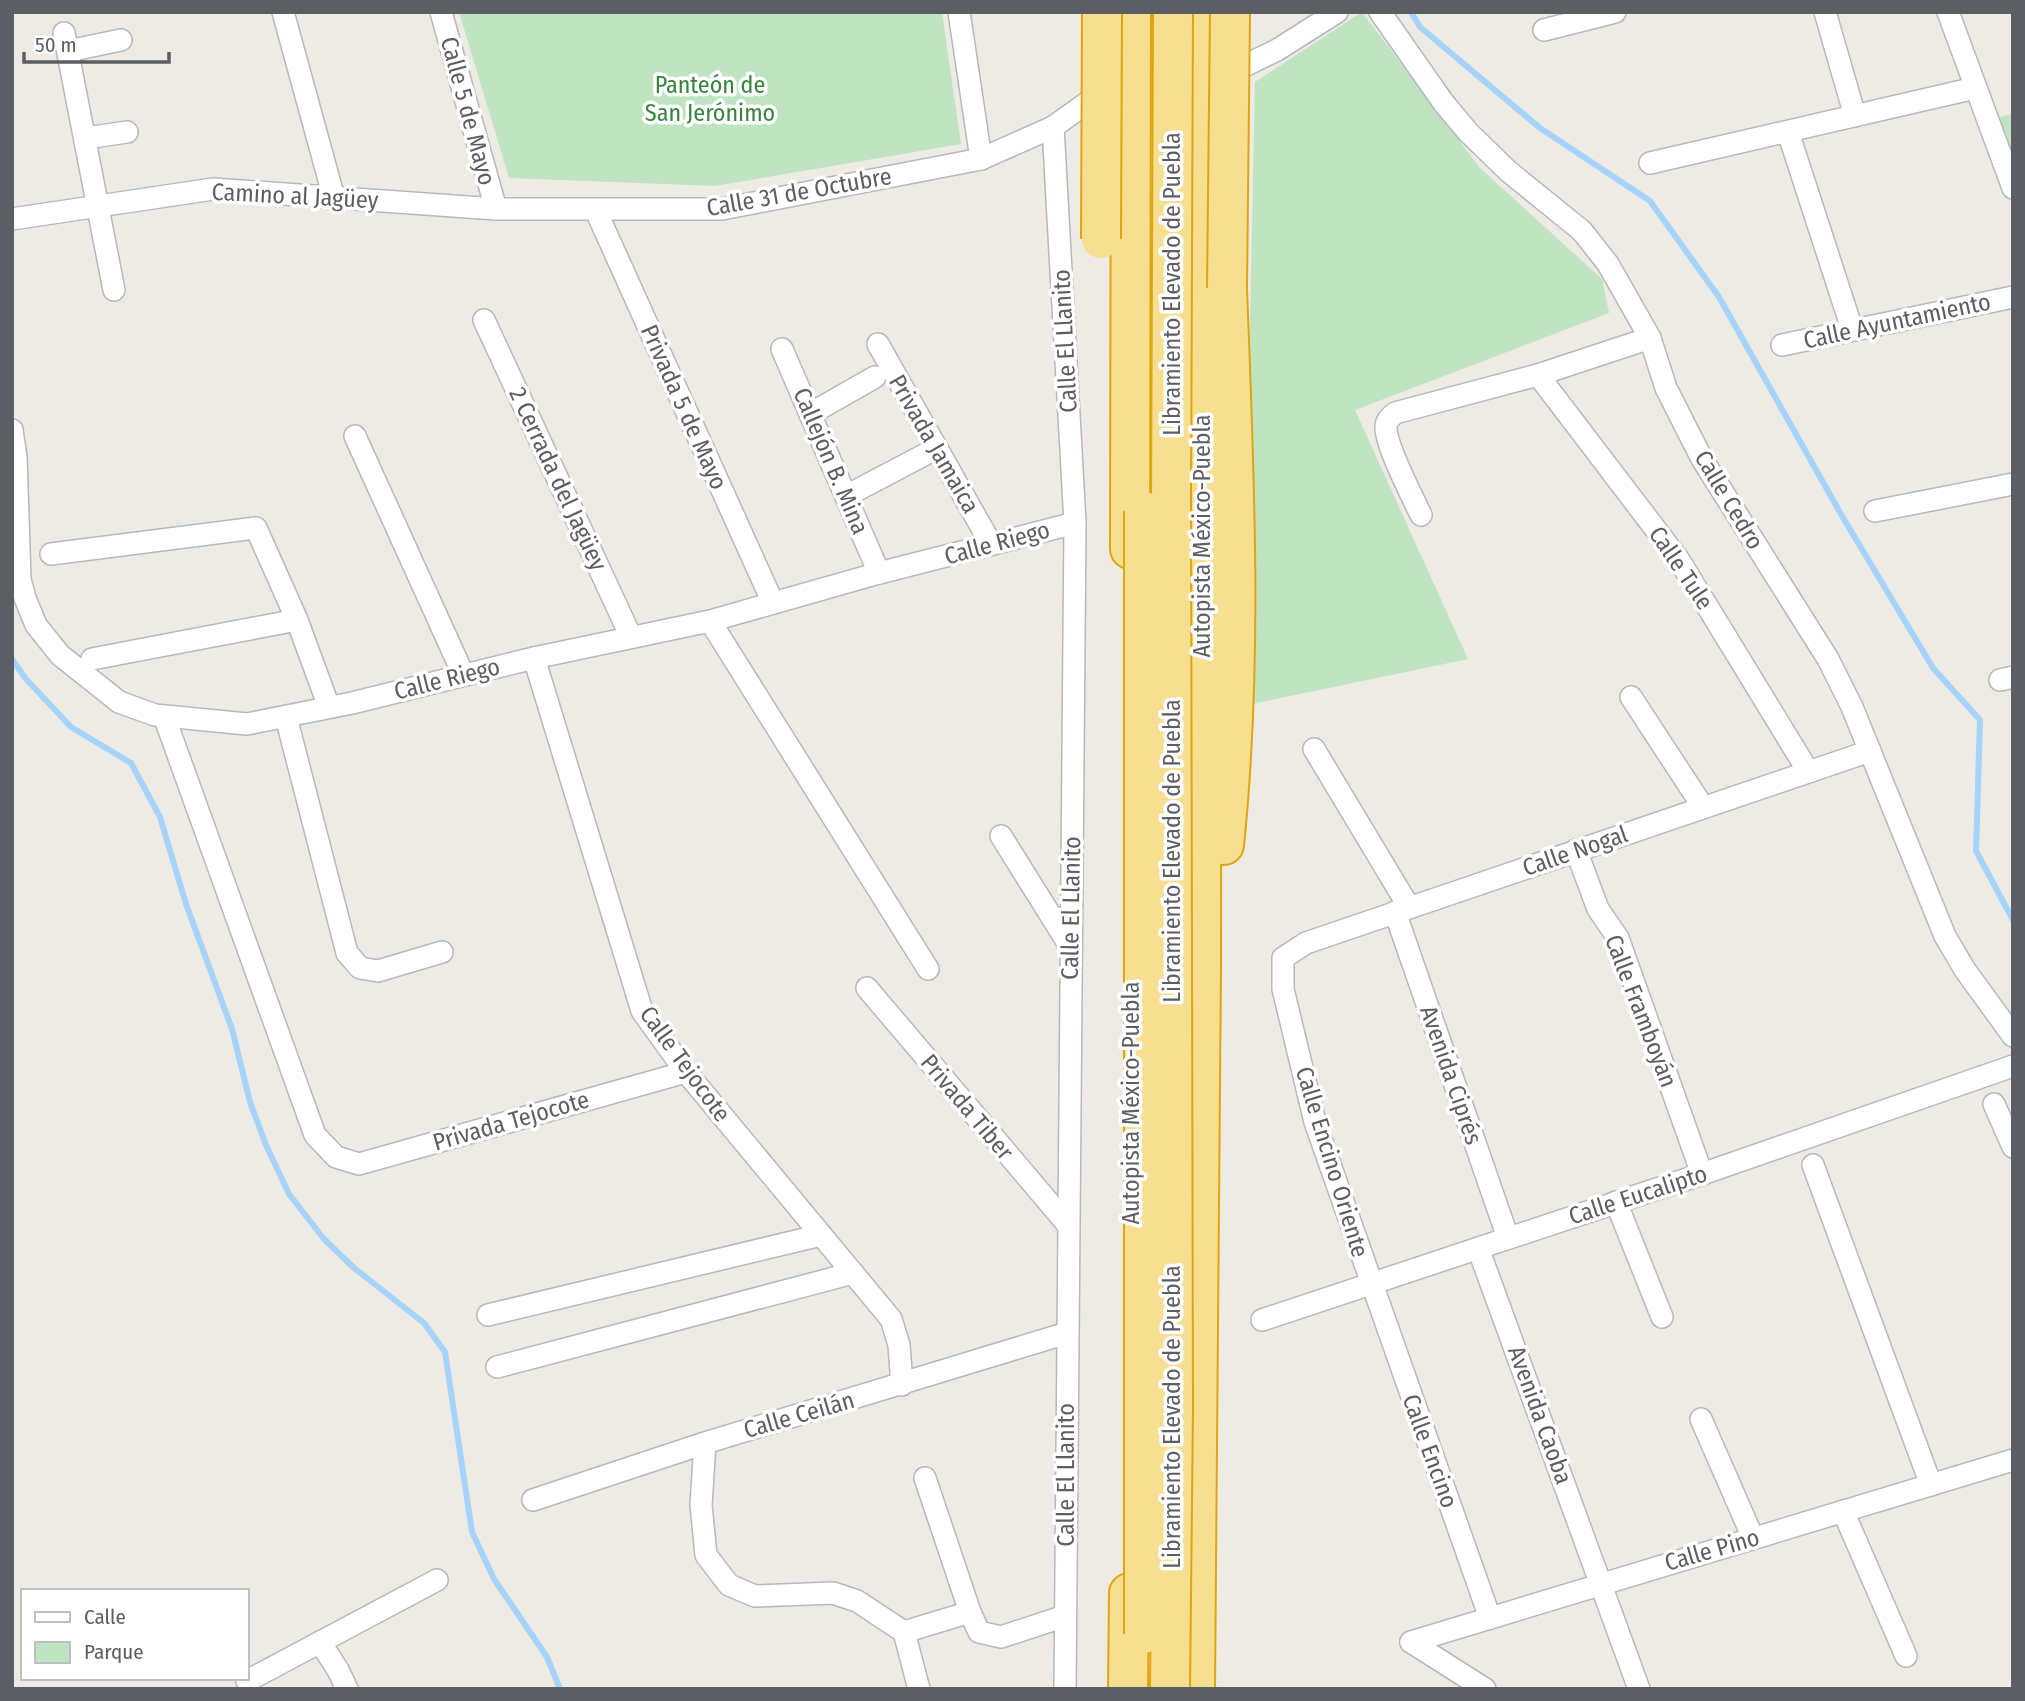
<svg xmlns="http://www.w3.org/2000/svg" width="2025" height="1701" font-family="'Fira Sans Condensed',sans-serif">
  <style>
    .green { fill: #c0e3c1 }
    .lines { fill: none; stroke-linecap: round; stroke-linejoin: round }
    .stream { stroke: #a6d3f9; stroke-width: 6 }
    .street-casing { stroke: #b5b8bc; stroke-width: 24 }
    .highway-casing { stroke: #e1a50e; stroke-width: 42 }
    .street { stroke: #fff; stroke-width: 21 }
    .highway { stroke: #f6df90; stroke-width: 38 }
    .highway-bridge-casing { stroke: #e1a50e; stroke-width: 42; stroke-linecap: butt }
    .highway-bridge { stroke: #f6df90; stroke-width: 38 }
    .labels { text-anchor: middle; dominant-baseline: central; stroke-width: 7; stroke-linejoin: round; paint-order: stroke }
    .park-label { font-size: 24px; fill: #3a823f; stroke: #fff }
    .street-label { font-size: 24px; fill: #5b5e62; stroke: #fff }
  </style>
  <rect width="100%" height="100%" fill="#edebe3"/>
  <!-- green -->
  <g class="green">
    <path d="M459,12H942L961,144L715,186L509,178Z"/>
    <path d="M1362,12L1480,168L1602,279L1609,313L1355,410L1468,659L1242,706L1255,82Z"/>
    <path d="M2013,114V166L1995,118Z"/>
  </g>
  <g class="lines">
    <!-- stream -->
    <g class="stream">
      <path d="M1411,12L1420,27L1540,128L1650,201L1719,297L1842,516L1933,668L1980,720L1976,851L2013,920"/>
      <path d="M12,659L26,679L71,727L131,763L160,817L186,904L232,1029L250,1102L266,1145L289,1194L324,1239L354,1268L424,1323L445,1352L472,1532L494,1579L547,1657L560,1689"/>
    </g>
    <defs>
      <g id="street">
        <path d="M283,12L334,198"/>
        <path d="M441,12L496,209"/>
        <path d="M959,12L981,159"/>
        <path d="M1380,12L1443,102L1468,132L1508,171L1582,231L1608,264L1650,338L1666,388L1702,459L1828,659L1852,707L1945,936L1965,970L2013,1036"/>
        <path d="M1825,12L1855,116"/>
        <path d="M1948,12L2013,188"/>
        <path d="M1544,30L1615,12"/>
        <path d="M64,33L114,290"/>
        <path d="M68,51L121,40"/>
        <path d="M1240,68L1277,50L1337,12"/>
        <path d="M1053,127L1075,523L1065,1689"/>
        <path d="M1788,132L1852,329"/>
        <path d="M86,138L127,132"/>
        <path d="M1650,163L1975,88"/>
        <path d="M596,211L773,603"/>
        <path d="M12,219L213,189L496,209H722L981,159L1053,127L1088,102"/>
        <path d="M484,320L631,637"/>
        <path d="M878,344L991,544"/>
        <path d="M1782,345L2013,297"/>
        <path d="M782,349L879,573"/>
        <path d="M1538,375L1679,560L1808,771"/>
        <path d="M810,414L875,377"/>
        <path d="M12,430L16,457L20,579L25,598L36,625L60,655L119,702L155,715L247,724L352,703L534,658L710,621L879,573L1075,523"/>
        <path d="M355,436L463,674"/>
        <path d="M846,496L924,455"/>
        <path d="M1875,511L2013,484"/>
        <path d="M1421,515C1413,498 1385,444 1386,427C1386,420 1391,417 1395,413L1538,375L1650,338"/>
        <path d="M51,554L256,528L297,620L329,707"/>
        <path d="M710,621L928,969"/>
        <path d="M534,658L642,1011L686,1072L891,1319L899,1345L902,1385"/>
        <path d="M92,659L297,620"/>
        <path d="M2000,680L2013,677"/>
        <path d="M1631,697L1703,807"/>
        <path d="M164,716L315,1135L336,1157L359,1164L686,1072"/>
        <path d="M286,717L347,953L360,968L378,971L442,952"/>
        <path d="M1314,749L1409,907"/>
        <path d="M1001,836L1071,948"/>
        <path d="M1576,850L1598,909L1618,938L1702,1174"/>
        <path d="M1395,912L1508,1238"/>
        <path d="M867,988L1068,1225"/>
        <path d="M1994,1104L2013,1147"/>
        <path d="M1813,1165L1931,1485"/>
        <path d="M1616,1202L1662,1317"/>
        <path d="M1478,1248L1639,1689"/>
        <path d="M488,1315L821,1235"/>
        <path d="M1262,1320L1702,1174L2013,1066"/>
        <path d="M497,1367L853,1273"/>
        <path d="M1701,1419L1753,1538"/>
        <path d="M705,1443L701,1505L706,1555L729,1585L755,1596L833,1593L857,1601L904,1632L919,1689"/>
        <path d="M925,1478L970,1612L979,1632L1001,1637L1065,1616"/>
        <path d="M533,1500L705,1443L1067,1333"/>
        <path d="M1843,1511L1906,1656"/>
        <path d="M1490,1618L1315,1122L1283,989V958L1306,943L1870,751"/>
        <path d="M904,1632L970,1612"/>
        <path d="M320,1642L338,1670L347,1689"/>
        <path d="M1411,1642L2013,1460"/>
        <path d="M1411,1642L1485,1689"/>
        <path d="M247,1681L437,1580"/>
      </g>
      <g id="highway">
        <path d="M1130,549L1131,12"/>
        <path d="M1224,845C1243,660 1234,474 1227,288"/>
        <path d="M1128,1689L1129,1593"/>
        <path d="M1195,1689L1201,964L1202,12"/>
      </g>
    </defs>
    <!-- street casing -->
    <use href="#street" class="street-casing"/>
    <!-- highway casing -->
    <use href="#highway" class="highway-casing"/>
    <!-- street -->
    <use href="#street" class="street"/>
    <!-- highway -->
    <use href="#highway" class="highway"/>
    <defs>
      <g id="highway-bridge">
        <path d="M1101,239L1102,12"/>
        <path d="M1227,288L1230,12"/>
        <path d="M1144,1634V511"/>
        <path d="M1170,1689L1173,1408L1171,505L1173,12"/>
      </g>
    </defs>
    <!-- highway-bridge casing -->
    <use href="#highway-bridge" class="highway-bridge-casing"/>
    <!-- highway-bridge -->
    <use href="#highway-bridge" class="highway-bridge"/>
  </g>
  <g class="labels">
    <!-- park labels -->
    <g class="park-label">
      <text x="710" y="85">Panteón de<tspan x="710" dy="28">San Jerónimo</tspan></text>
    </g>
    <!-- street labels -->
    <g class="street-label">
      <text transform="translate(468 111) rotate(75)">Calle 5 de Mayo</text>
      <text transform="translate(799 192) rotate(-10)">Calle 31 de Octubre</text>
      <text transform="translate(295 196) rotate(3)">Camino al Jagüey</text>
      <text transform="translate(1172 284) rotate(-90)">Libramiento Elevado de Puebla</text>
      <text transform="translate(1897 321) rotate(-12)">Calle Ayuntamiento</text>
      <text transform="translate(1065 341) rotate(-93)">Calle El Llanito</text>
      <text transform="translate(684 407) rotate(66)">Privada 5 de Mayo</text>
      <text transform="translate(934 444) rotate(60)">Privada Jamaica</text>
      <text transform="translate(831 461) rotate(67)">Callejón B. Mina</text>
      <text transform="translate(558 479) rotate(65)">2 Cerrada del Jagüey</text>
      <text transform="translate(1729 500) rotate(59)">Calle Cedro</text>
      <text transform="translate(1202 536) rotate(-90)">Autopista México-Puebla</text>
      <text transform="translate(997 543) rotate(-15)">Calle Riego</text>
      <text transform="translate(1681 568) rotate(56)">Calle Tule</text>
      <text transform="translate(447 679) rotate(-14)">Calle Riego</text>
      <text transform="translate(1172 851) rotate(-90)">Libramiento Elevado de Puebla</text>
      <text transform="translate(1575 851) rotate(-19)">Calle Nogal</text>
      <text transform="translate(1071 908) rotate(-89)">Calle El Llanito</text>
      <text transform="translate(1641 1011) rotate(69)">Calle Framboyán</text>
      <text transform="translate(685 1064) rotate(54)">Calle Tejocote</text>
      <text transform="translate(1451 1075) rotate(71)">Avenida Ciprés</text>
      <text transform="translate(1131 1103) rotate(-90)">Autopista México-Puebla</text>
      <text transform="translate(967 1107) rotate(50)">Privada Tiber</text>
      <text transform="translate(511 1121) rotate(-16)">Privada Tejocote</text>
      <text transform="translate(1332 1162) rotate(73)">Calle Encino Oriente</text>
      <text transform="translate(1638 1195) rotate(-18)">Calle Eucalipto</text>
      <text transform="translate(799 1415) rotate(-16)">Calle Ceilán</text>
      <text transform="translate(1540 1415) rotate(70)">Avenida Caoba</text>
      <text transform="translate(1172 1417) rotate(-90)">Libramiento Elevado de Puebla</text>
      <text transform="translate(1430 1451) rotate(70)">Calle Encino</text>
      <text transform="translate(1066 1475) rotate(-90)">Calle El Llanito</text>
      <text transform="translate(1712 1550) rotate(-16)">Calle Pino</text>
    </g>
  </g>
  <!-- border -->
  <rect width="2025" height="1701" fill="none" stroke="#5b5e62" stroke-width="28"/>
  <!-- legend -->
  <rect x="21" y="1589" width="228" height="91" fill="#ffffff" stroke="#bdbfc0" stroke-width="2"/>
  <rect x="35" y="1612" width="35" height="10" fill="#ffffff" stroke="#bdbfc0" stroke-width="2"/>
  <text x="84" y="1624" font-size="21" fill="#5b5e62">Calle</text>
  <rect x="35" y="1642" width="35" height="21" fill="#c0e3c1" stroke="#bdbfc0" stroke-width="2"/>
  <text x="84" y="1659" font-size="21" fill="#5b5e62">Parque</text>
  <!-- scale -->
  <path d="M24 52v10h145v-10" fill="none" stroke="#5b5e62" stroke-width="3.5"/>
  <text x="35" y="52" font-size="21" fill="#5b5e62" stroke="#ffffff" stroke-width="5" paint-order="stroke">50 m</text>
</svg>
